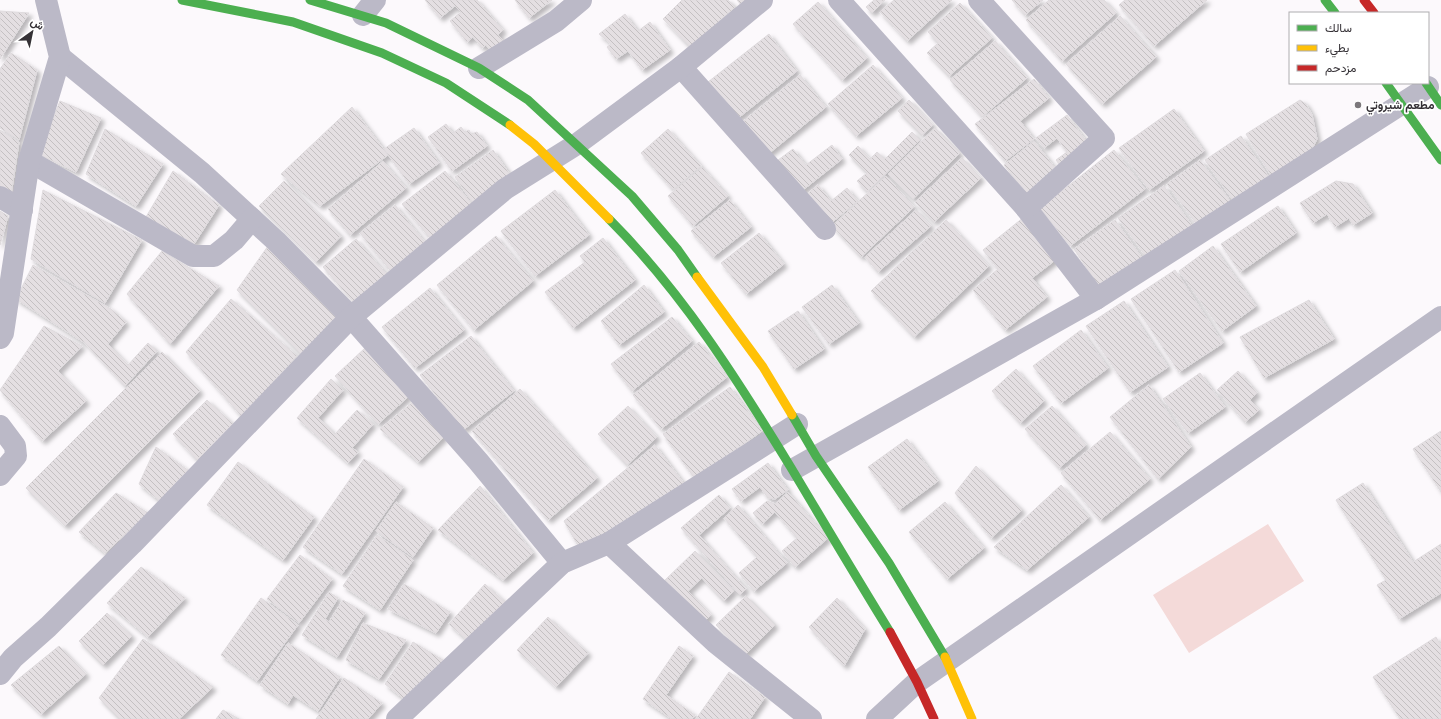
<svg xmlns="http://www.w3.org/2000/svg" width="1441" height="719" font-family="'Times New Roman',Vazirmatn,serif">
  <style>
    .green { fill: #f4dad9 }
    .building { fill: url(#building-back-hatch); stroke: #dfdbde; filter: url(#shadow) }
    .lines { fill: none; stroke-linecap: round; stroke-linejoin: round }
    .street { stroke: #bbb9c7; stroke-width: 22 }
    .fast { stroke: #4caf50; stroke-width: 9 }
    .slow { stroke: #ffc107; stroke-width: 9 }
    .jam { stroke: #c62828; stroke-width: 9 }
    .poi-dot { fill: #7b777b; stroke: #fff; stroke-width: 1.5 }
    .labels { text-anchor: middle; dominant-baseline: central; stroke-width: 3.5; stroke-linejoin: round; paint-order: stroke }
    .poi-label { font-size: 12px; font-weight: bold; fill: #353136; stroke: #fff; text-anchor: start }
  </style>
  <defs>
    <pattern id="building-back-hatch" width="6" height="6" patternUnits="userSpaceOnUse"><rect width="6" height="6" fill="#e4dfe2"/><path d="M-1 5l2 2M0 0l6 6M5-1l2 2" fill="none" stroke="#c4c0c2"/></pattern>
    <filter id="shadow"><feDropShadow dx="3.5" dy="3.5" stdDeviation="2" flood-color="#0004"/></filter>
  </defs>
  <rect width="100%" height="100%" fill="#fcf9fc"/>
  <!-- green -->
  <path class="green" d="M1268,524L1304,581L1189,653L1153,595Z"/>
  <!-- building -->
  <g class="building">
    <path d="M425,0H477L503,30L498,35L505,43L493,54L486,45L482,48L473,37L467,42L450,21L461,12L455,6L440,18Z"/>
    <path d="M515,0H552L529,18Z"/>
    <path d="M682,0H728L735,7L691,48L663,19Z"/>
    <path d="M737,0H749L742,6Z"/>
    <path d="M874,0H885L872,13L866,7Z"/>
    <path d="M894,0H952L907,41L880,12Z"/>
    <path d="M1012,0H1043L1025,15Z"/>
    <path d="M1049,0H1104L1116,13L1062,61L1026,20Z"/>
    <path d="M1125,0H1207L1154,46L1119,5Z"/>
    <path d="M818,2L867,58L842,80L793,24Z"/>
    <path d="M960,3L992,38L949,76L927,53L938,43L928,32Z"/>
    <path d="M0,11L29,13L0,59Z"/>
    <path d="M625,14L638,31L650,22L670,50L642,70L628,51L616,59L607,47L611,44L599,34Z"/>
    <path d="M1120,16L1156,57L1102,104L1066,64Z"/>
    <path d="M769,34L797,71L737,119L708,82Z"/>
    <path d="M995,41L1027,78L982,117L950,80Z"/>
    <path d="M11,53L37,70L19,140L0,128V69Z"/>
    <path d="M873,65L902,98L856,136L828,104Z"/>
    <path d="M800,75L826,107L767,155L740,124Z"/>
    <path d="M1034,79L1049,98L1020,121L1034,139L1005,161L975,124Z"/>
    <path d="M909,100L933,125L922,135L898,111Z"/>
    <path d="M1300,100L1306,104L1312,115L1317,139L1310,153L1272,177L1246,134Z"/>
    <path d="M60,101L101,118L76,172L38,154Z"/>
    <path d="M352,107L388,155L320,206L281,174Z"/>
    <path d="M1174,109L1204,151L1149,190L1119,148Z"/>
    <path d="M1067,115L1090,146L1062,168L1056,160L1067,152L1057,138L1044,148L1036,138Z"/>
    <path d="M446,124L453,133L461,127L465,132L469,130L471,134L477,132L487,146L452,171L428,137Z"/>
    <path d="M414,128L439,163L409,184L384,149Z"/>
    <path d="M935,128L960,153L913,199L888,174Z"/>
    <path d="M105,129L163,164L136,206L86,174Z"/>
    <path d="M668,129L701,166L673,190L641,153Z"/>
    <path d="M0,130L19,142L11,195L0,187Z"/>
    <path d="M912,132L920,140L867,192L857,181L867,173L849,155L858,146L870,159L877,152L885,159Z"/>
    <path d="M1241,136L1270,179L1234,202L1205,160Z"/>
    <path d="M1034,141L1059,173L1029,197L1004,165Z"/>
    <path d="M832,145L842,159L798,194L774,163L793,149L806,165Z"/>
    <path d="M493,150L513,179L475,206L455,177Z"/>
    <path d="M1114,150L1145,189L1070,246L1040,208Z"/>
    <path d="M962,158L981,178L934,222L915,202Z"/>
    <path d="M1200,160L1231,202L1198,226L1167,184Z"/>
    <path d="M383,161L406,188L350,235L328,209Z"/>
    <path d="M702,167L728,196L693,226L668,196Z"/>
    <path d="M173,171L219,205L194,244L146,217Z"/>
    <path d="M445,171L475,208L433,242L402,204Z"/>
    <path d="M886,176L914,207L861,257L832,226Z"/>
    <path d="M284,181L341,236L316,262L259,206Z"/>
    <path d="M1336,181L1353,184L1372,213L1353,225L1349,218L1335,227L1327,214L1313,223L1300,203Z"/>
    <path d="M818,185L831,201L847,188L858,201L830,224L806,195Z"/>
    <path d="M1164,186L1195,230L1150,262L1118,218Z"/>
    <path d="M43,190L142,240L105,303L31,259Z"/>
    <path d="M555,190L589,235L535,276L501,231Z"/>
    <path d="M730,200L751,227L713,257L691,231Z"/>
    <path d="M395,205L428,246L393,274L360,233Z"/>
    <path d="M1278,206L1296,233L1240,272L1221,244Z"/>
    <path d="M916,210L931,226L878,272L865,257Z"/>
    <path d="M0,211L8,216L0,245Z"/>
    <path d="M1024,217L1058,258L1032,278L1047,297L1005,330L973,290L998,269L983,250Z"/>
    <path d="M946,220L989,266L914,337L871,291Z"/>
    <path d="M1115,220L1145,262L1102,291L1074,249Z"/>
    <path d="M759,233L784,264L746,294L721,263Z"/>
    <path d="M496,236L533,281L474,330L437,285Z"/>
    <path d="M603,238L635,280L573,328L545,292L585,262L580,256Z"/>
    <path d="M356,239L389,277L356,305L323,267Z"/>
    <path d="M268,246L338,318L301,354L237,290Z"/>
    <path d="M1213,246L1256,306L1222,331L1179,271Z"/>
    <path d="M162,251L219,286L170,344L127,294Z"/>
    <path d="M33,265L111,309L126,322L108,344L128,365L148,343L157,351L125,386L85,343L16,299Z"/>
    <path d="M1175,270L1223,343L1179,372L1131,299Z"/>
    <path d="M644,285L664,312L619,345L601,321Z"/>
    <path d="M832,285L859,323L829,344L802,307Z"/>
    <path d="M430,288L464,330L415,368L382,327Z"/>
    <path d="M231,299L297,356L242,417L186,352Z"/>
    <path d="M1309,300L1334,339L1264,378L1240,337Z"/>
    <path d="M1124,301L1168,367L1130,392L1086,326Z"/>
    <path d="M798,311L824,349L794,369L768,331Z"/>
    <path d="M672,317L692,341L632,391L611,364Z"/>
    <path d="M44,326L82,346L58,371L86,401L42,441L0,390Z"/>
    <path d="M1081,330L1108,368L1061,403L1033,366Z"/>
    <path d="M471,336L514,391L463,430L420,375Z"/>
    <path d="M699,342L727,377L661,429L633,395Z"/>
    <path d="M365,348L409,396L378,424L335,376Z"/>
    <path d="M162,352L200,391L65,526L26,488Z"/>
    <path d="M1016,369L1044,401L1020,423L992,391Z"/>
    <path d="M1238,371L1257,393L1250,400L1259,410L1245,422L1217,390Z"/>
    <path d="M1200,373L1225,407L1188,433L1163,399Z"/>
    <path d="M331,379L343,390L318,418L335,434L357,410L373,424L352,448L358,452L348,463L297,418Z"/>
    <path d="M1149,385L1191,447L1158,479L1110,417Z"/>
    <path d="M730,387L762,431L695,479L663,434Z"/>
    <path d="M520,389L597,478L548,520L472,431Z"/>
    <path d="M207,400L233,424L197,460L173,434Z"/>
    <path d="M414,401L445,436L418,462L380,429Z"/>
    <path d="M628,406L657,437L627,465L598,434Z"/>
    <path d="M1052,406L1086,445L1059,468L1025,429Z"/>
    <path d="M1441,431V492L1413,449Z"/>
    <path d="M1110,432L1150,479L1100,520L1061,473Z"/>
    <path d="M907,439L938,481L899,510L868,467Z"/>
    <path d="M655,445L685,485L581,551L564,521Z"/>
    <path d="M156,447L189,471L161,502L139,484Z"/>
    <path d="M364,459L403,487L342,574L303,547Z"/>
    <path d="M238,462L314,517L283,560L207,505Z"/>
    <path d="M768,463L788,490L775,499L768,498L760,487L741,501L732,489Z"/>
    <path d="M976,466L1022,510L991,538L955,493Z"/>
    <path d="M1363,483L1413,562L1441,544V593L1399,619L1377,585L1386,580L1336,500Z"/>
    <path d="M1061,485L1089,517L1027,570L994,547Z"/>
    <path d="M480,486L533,553L503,580L438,530Z"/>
    <path d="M788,492L828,538L795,567L782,551L797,538L775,512L762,524L753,513L767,501L775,504Z"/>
    <path d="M116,493L148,513L105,553L79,532Z"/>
    <path d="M719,495L730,508L699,535L746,589L740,595L681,528Z"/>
    <path d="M396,502L433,528L413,557L376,531Z"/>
    <path d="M945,502L984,548L947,579L909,532Z"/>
    <path d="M738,505L787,563L754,591L739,573L757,557L724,518Z"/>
    <path d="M377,535L413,560L380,610L343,586Z"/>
    <path d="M695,551L734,591L724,601L702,578L688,591L711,615L703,623L663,582Z"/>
    <path d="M300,555L332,579L299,623L267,599Z"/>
    <path d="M141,567L185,598L148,637L107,603Z"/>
    <path d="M404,584L450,612L436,633L388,609Z"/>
    <path d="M485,584L506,603L470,643L449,624Z"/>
    <path d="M329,592L338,598L325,619L329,622L343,600L365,613L337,657L302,635Z"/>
    <path d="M746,596L775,625L745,655L716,625Z"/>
    <path d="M261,598L298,625L257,681L221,655Z"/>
    <path d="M837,598L865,629L844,666L809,627Z"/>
    <path d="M107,613L132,636L103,665L79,641Z"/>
    <path d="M548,617L588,653L556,687L517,650Z"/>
    <path d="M363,623L406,640L379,679L346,660Z"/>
    <path d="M1436,637L1441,646V719H1400L1373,677Z"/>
    <path d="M143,639L213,687L179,719H120L99,698Z"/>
    <path d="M413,642L448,663L409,703L385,684Z"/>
    <path d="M288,643L340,677L318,711L293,695L288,704L260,685Z"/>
    <path d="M59,646L86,674L41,714L11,685Z"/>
    <path d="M679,646L693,656L666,695L695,715L692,719H672L643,699Z"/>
    <path d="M729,672L765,697L750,719H696Z"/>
    <path d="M344,678L382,703L368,719H316Z"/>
    <path d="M223,710L239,719H216Z"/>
  </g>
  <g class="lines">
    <!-- street -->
    <g class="street">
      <path d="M839,0L1026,208L1096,299"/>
      <path d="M979,0L1104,138L1026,208"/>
      <path d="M363,15L375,0"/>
      <path d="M60,57L202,173L276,241L351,317L478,461L562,563"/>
      <path d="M681,67L825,229"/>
      <path d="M479,68L556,21L581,0"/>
      <path d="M29,161L193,256H214L234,240L252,219"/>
      <path d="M0,197L22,210"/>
      <path d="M0,338L3,333L29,161L60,57L46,0"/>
      <path d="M0,426L15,446L16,456L0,475"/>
      <path d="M792,470L1096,299L1428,87"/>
      <path d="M609,543L716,643L811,719"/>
      <path d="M0,674L13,658L48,627L132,544L351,317L505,189L577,144L681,67L762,0"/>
      <path d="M397,719L562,563L609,543L797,424"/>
      <path d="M877,719L917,682L1441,317"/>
    </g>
    <!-- fast -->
    <g class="fast">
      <path d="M182,0L293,22L382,53L446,83L510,125"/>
      <path d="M310,0L386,23L479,68L528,100L632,196L678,250L697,277"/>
      <path d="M1325,0L1335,13"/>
      <path d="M1386,83L1441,160"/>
      <path d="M1426,83L1441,105"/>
      <path d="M609,219C682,292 737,379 790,466C823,521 856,577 890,632"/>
      <path d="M792,415L816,456L889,563L945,657"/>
    </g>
    <!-- slow -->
    <g class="slow">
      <path d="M510,125L534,144L609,219"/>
      <path d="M697,277L763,367L792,415"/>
      <path d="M945,657L972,719"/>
    </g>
    <!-- jam -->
    <g class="jam">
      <path d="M1364,0L1374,13"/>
      <path d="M890,632L917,682L934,719"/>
    </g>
  </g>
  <!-- markers -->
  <circle class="poi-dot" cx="1358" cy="105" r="4"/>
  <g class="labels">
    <!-- poi labels -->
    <g class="poi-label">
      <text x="1366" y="105">مطعم شيروتي</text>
    </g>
  </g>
  <!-- legend -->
  <rect x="1289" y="12" width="140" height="72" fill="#ffffff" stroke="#aeadaf"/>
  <rect x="1297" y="25" width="20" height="6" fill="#4caf50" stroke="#aeadaf"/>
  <text x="1325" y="32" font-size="12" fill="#353136">سالك</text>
  <rect x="1297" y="45" width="20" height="6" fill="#ffc107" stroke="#aeadaf"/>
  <text x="1325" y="52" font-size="12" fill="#353136">بطيء</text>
  <rect x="1297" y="65" width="20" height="6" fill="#c62828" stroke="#aeadaf"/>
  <text x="1325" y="72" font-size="12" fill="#353136">مزدحم</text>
  <!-- north arrow -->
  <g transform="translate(32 32) rotate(33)" stroke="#ffffff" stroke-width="3" paint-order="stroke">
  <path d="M0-3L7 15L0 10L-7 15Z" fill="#353136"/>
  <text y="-6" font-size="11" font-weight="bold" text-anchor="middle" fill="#353136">ش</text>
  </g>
</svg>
